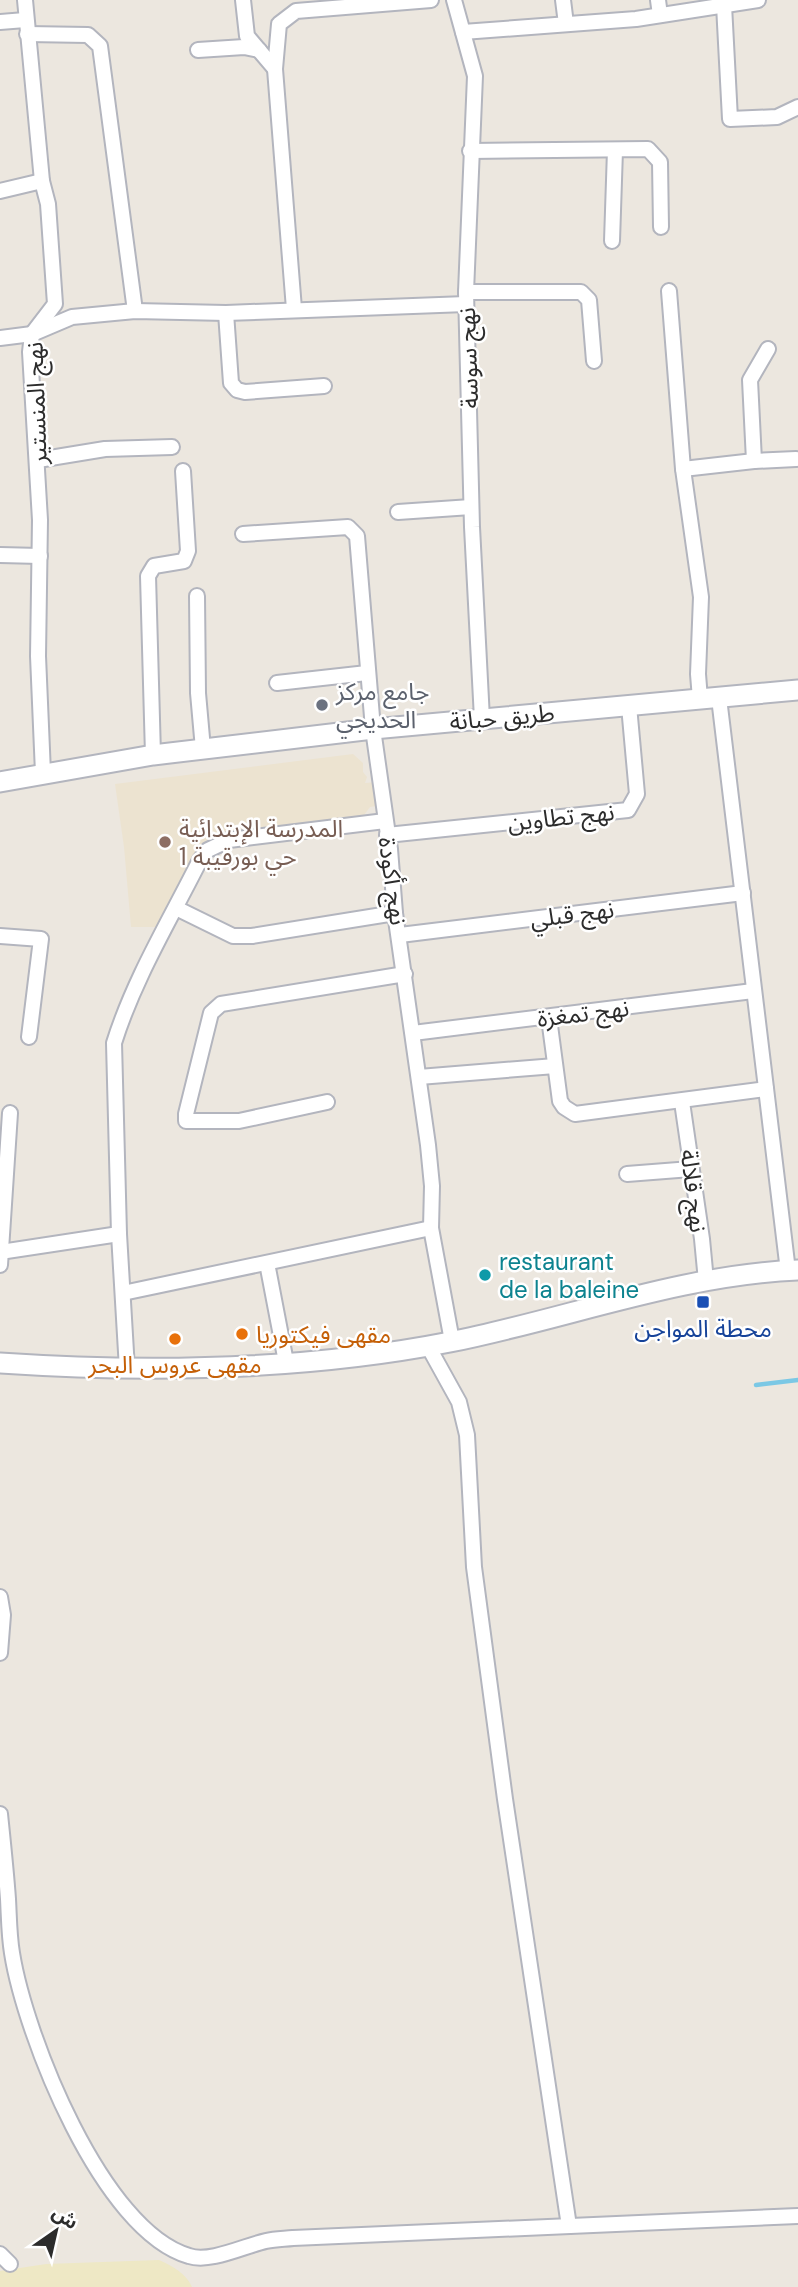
<svg xmlns="http://www.w3.org/2000/svg" width="798" height="2287" font-family="'DM Sans','Noto Sans Arabic',sans-serif">
  <style>
    .education { fill: #ece3d0 }
    .sand { fill: #eee8c5 }
    .lines { fill: none; stroke-linecap: round; stroke-linejoin: round }
    .stream { stroke: #7bc8e5; stroke-width: 4.5 }
    .street-casing { stroke: #b3b5be; stroke-width: 18 }
    .secondary-casing { stroke: #b3b5be; stroke-width: 23 }
    .street { stroke: #fff; stroke-width: 14 }
    .secondary { stroke: #fff; stroke-width: 19 }
    .worship-dot { fill: #6b7280; stroke: #fff; stroke-width: 2.5 }
    .education-dot { fill: #8d6e63; stroke: #fff; stroke-width: 2.5 }
    .culture-dot { fill: #0f9aa8; stroke: #fff; stroke-width: 2.5 }
    .transit-dot { fill: #1a4fb4; stroke: #fff; stroke-width: 2.5 }
    .food-dot { fill: #e8710a; stroke: #fff; stroke-width: 2.5 }
    .labels { text-anchor: middle; dominant-baseline: central; stroke-width: 5; stroke-linejoin: round; paint-order: stroke }
    .street-label { font-size: 24px; fill: #2c2c2c; stroke: #fff }
    .worship-label { font-size: 24px; fill: #5b616d; stroke: #fff; text-anchor: start }
    .education-label { font-size: 24px; fill: #785e54; stroke: #fff; text-anchor: start }
    .culture-label { font-size: 24px; fill: #0d838f; stroke: #fff; text-anchor: start }
    .transit-label { font-size: 24px; fill: #164399; stroke: #fff }
    .food-label { font-size: 24px; fill: #c56008; stroke: #fff; text-anchor: start }
  </style>
  <rect width="100%" height="100%" fill="#ece7df"/>
  <!-- education -->
  <path class="education" d="M353,754L363,763V772L367,777L365,783L378,782L382,805L370,807L361,819L210,836L166,927H131L124,847L115,784Z"/>
  <!-- sand -->
  <path class="sand" d="M159,2260C172,2266 186,2273 192,2287H0V2271L46,2264Z"/>
  <g class="lines">
    <!-- stream -->
    <path class="stream" d="M756,1385L798,1380"/>
    <defs>
      <g id="street">
        <path d="M25,0L42,181L48,204L55,304L32,334L30,352L40,520L38,656L43,773"/>
        <path d="M243,0L247,36L275,69"/>
        <path d="M454,0L475,76L466,292L472,527L482,719"/>
        <path d="M563,0L566,24"/>
        <path d="M658,0L660,15"/>
        <path d="M724,5L730,119L777,117L798,107"/>
        <path d="M0,22L25,20"/>
        <path d="M463,32L636,19L758,0"/>
        <path d="M27,34L88,35L100,46L135,311"/>
        <path d="M198,50L244,47L259,50"/>
        <path d="M470,151L648,149L660,162L661,227"/>
        <path d="M0,191L42,181"/>
        <path d="M612,241L615,150"/>
        <path d="M669,291L683,469L701,597L698,674L700,699"/>
        <path d="M466,292H581L589,300L594,361"/>
        <path d="M294,309L275,69L279,24L296,11L431,0"/>
        <path d="M226,313L231,383L237,390L245,392L324,386"/>
        <path d="M0,338L32,334L72,317L135,311L226,313L466,304"/>
        <path d="M38,460L105,449L172,447"/>
        <path d="M754,461L796,459"/>
        <path d="M683,469L754,461L750,380L768,349"/>
        <path d="M398,512L471,507"/>
        <path d="M243,534L348,527L357,536L373,729L390,849L395,913L428,1145L432,1186L431,1228L452,1341"/>
        <path d="M0,555L40,556"/>
        <path d="M197,596L198,693L203,749"/>
        <path d="M277,683L367,673"/>
        <path d="M719,698L788,1271"/>
        <path d="M153,755L148,576L154,566L184,561L188,551L183,471"/>
        <path d="M387,835L628,810L637,794L629,706"/>
        <path d="M176,908L233,936H252L395,913"/>
        <path d="M400,935L743,893"/>
        <path d="M0,936L41,939L29,1037"/>
        <path d="M549,1018L560,1101L564,1107L575,1114L766,1089"/>
        <path d="M413,1033L753,991"/>
        <path d="M419,1077L555,1066"/>
        <path d="M327,1102L239,1121H186V1114L211,1013L221,1004L405,974"/>
        <path d="M682,1102L702,1239L706,1281"/>
        <path d="M627,1174L691,1169"/>
        <path d="M0,1252L119,1234"/>
        <path d="M267,1263L286,1362"/>
        <path d="M0,1265L10,1113"/>
        <path d="M123,1293L431,1228"/>
        <path d="M428,1346L459,1402L467,1435L474,1567L505,1799L569,2226"/>
        <path d="M127,1369L119,1234L114,1043C134,979 170,920 200,860L208,850L229,840L385,821"/>
        <path d="M0,1597L3,1615L0,1653"/>
        <path d="M0,1814C3,1843 6,1871 8,1899C9,1917 9,1935 12,1953C25,2035 102,2231 189,2256C210,2263 244,2246 266,2241C275,2239 284,2239 293,2238L798,2216"/>
        <path d="M0,2254L10,2264"/>
      </g>
      <g id="secondary">
        <path d="M0,782L153,755L373,729L798,690"/>
        <path d="M0,1363C150,1373 302,1371 450,1342C566,1319 679,1275 798,1270"/>
      </g>
    </defs>
    <!-- street casing -->
    <use href="#street" class="street-casing"/>
    <!-- secondary casing -->
    <use href="#secondary" class="secondary-casing"/>
    <!-- street -->
    <use href="#street" class="street"/>
    <!-- secondary -->
    <use href="#secondary" class="secondary"/>
  </g>
  <!-- markers -->
  <circle class="worship-dot" cx="322" cy="705" r="7"/>
  <circle class="education-dot" cx="165" cy="842" r="7"/>
  <circle class="culture-dot" cx="485" cy="1275" r="7"/>
  <rect class="transit-dot" x="696" y="1295" width="14" height="14" rx="3.5"/>
  <g class="food-dot">
    <circle cx="242" cy="1334" r="7"/>
    <circle cx="175" cy="1339" r="7"/>
  </g>
  <g class="labels">
    <!-- street labels -->
    <g class="street-label">
      <text transform="translate(468 358) rotate(-92)">نهج سوسة</text>
      <text transform="translate(36 403) rotate(-92)">نهج المنستير</text>
      <text transform="translate(502 717) rotate(-5)">طريق حبانة</text>
      <text transform="translate(561 817) rotate(-6)">نهج تطاوين</text>
      <text transform="translate(393 881) rotate(82)">نهج أكودة</text>
      <text transform="translate(572 914) rotate(-7)">نهج قبلي</text>
      <text transform="translate(583 1013) rotate(-7)">نهج تمغزة</text>
      <text transform="translate(694 1191) rotate(83)">نهج قلالة</text>
    </g>
    <!-- worship labels -->
    <g class="worship-label">
      <text x="336" y="691">جامع مركز<tspan x="336" dy="28">الحديجي</tspan></text>
    </g>
    <!-- education labels -->
    <g class="education-label">
      <text x="179" y="828">المدرسة الإبتدائية<tspan x="179" dy="28">حي بورقيبة 1</tspan></text>
    </g>
    <!-- culture labels -->
    <g class="culture-label">
      <text x="499" y="1261">restaurant<tspan x="499" dy="28">de la baleine</tspan></text>
    </g>
    <!-- transit labels -->
    <g class="transit-label">
      <text x="703" y="1328">محطة المواجن</text>
    </g>
    <!-- food labels -->
    <g class="food-label">
      <text x="256" y="1334">مقهى فيكتوريا</text>
      <text x="175" y="1364" text-anchor="middle">مقهى عروس البحر</text>
    </g>
  </g>
  <!-- north arrow -->
  <g transform="translate(56 2231) rotate(34)" stroke="#ffffff" stroke-width="5" paint-order="stroke">
  <path d="M0-5L12 26L0 18L-12 26Z" fill="#2c2c2c"/>
  <text y="-10" font-size="19" font-weight="bold" text-anchor="middle" fill="#2c2c2c">ش</text>
  </g>
</svg>
